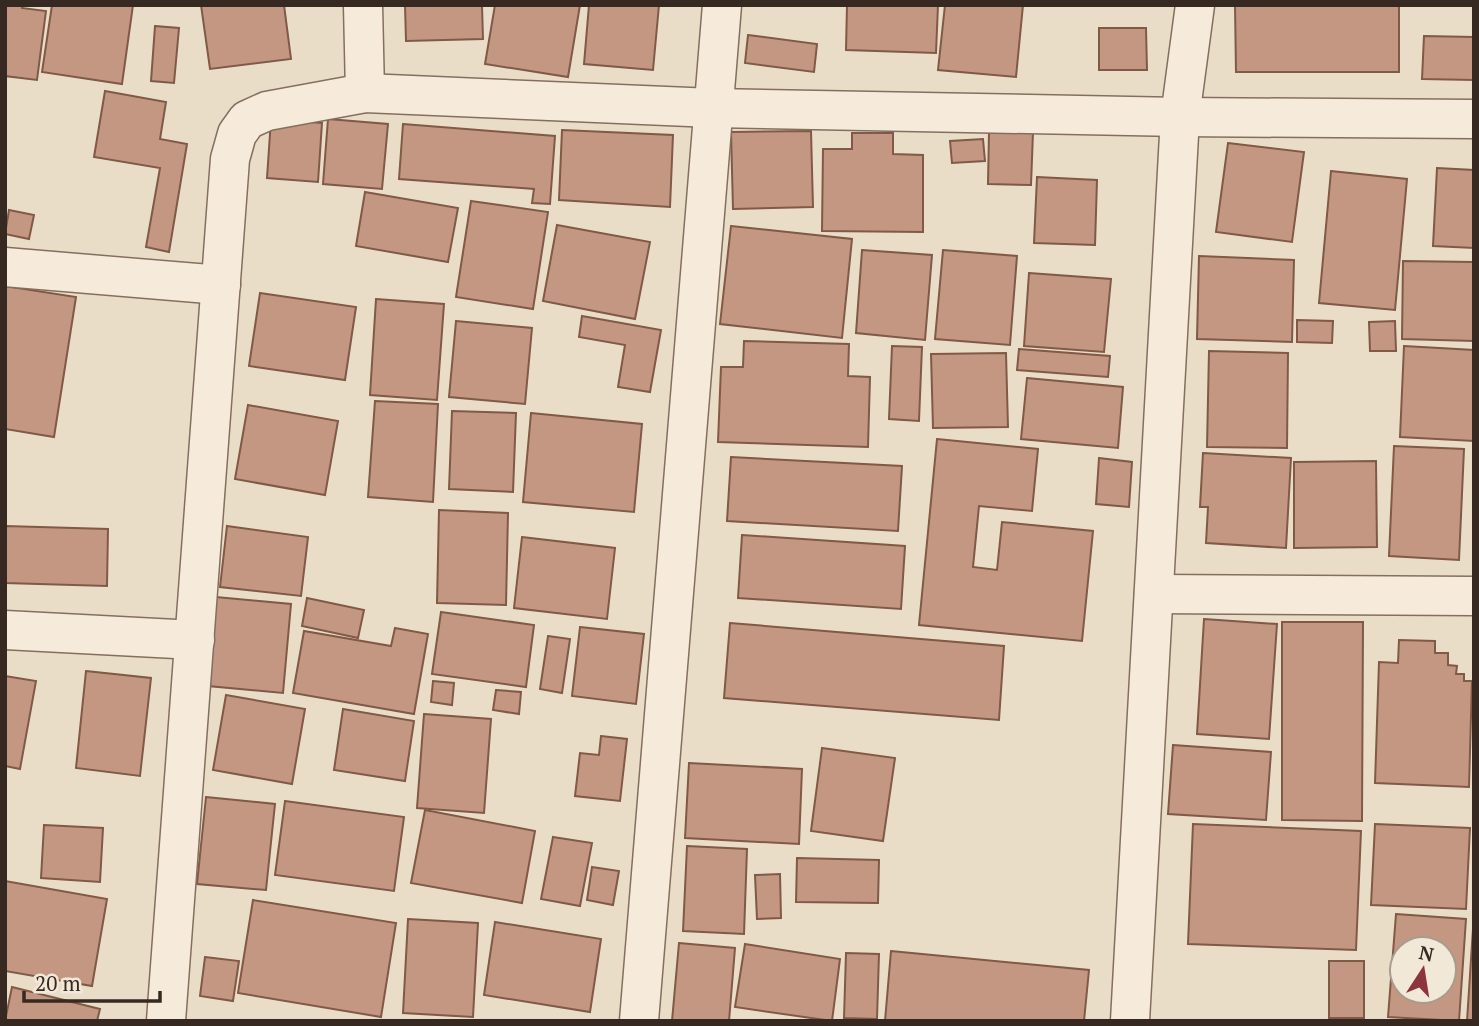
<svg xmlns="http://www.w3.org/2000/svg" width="1479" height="1026" font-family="'PT Serif',serif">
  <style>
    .building { fill: #c49782; stroke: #815947; stroke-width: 2; fill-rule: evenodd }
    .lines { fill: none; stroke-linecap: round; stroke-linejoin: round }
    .minor-casing { stroke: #846f5f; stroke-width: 41 }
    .minor { stroke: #f6ebdb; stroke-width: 38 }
  </style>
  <rect width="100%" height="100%" fill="#eaddc8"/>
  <!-- building -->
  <g class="building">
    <path d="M5,5H23L22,8L46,11L37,80L5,76Z"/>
    <path d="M52,5H133L122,84L42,72Z"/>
    <path d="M201,5H284L291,59L210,69Z"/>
    <path d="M405,5H482L483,39L406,41Z"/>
    <path d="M495,5H580L568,77L485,64Z"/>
    <path d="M589,5H659L653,70L584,64Z"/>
    <path d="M847,5H938L936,53L846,50Z"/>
    <path d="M945,5H1023L1016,77L938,70Z"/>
    <path d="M1235,5H1399V72H1236Z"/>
    <path d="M155,26L179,28L174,83L151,81Z"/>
    <path d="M1099,28H1146L1147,70H1099Z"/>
    <path d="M748,35L817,44L814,72L745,63Z"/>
    <path d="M1424,36L1474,37V80L1422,79Z"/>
    <path d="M105,91L166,102L160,139L187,144L169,252L146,247L160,168L94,157Z"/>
    <path d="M271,119L322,123L318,182L267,178Z"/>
    <path d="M328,119L388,124L382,189L323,184Z"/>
    <path d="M403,124L555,136L550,204L532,203L534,189L399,179Z"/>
    <path d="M562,130L673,135L670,207L559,200Z"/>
    <path d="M811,131L813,207L733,209L731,132Z"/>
    <path d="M989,132H1033L1031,185L988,184Z"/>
    <path d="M852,133H893V154L923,155V232L822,231L823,149H852Z"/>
    <path d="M983,139L985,161L952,163L950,141Z"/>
    <path d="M1228,143L1304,152L1292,242L1216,232Z"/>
    <path d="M1437,168L1474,170V248L1433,246Z"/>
    <path d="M1331,171L1407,179L1395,310L1319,303Z"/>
    <path d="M1037,177L1097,180L1095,245L1034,243Z"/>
    <path d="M365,192L458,208L448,262L356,246Z"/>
    <path d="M471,201L548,212L533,309L456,297Z"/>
    <path d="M9,210L34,215L29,239L5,234Z"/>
    <path d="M557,225L650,242L635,319L543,301Z"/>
    <path d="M731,226L852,239L842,338L720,324Z"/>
    <path d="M862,250L932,255L925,340L856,333Z"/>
    <path d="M943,250L1017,256L1010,345L935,339Z"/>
    <path d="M1199,256L1294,260L1292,342L1197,339Z"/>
    <path d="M1403,261L1474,262V341L1402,339Z"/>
    <path d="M1029,273L1111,279L1104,352L1024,346Z"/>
    <path d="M5,286L76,297L54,437L5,429Z"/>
    <path d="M260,293L356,307L345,380L249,366Z"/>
    <path d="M376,299L444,304L437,400L370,395Z"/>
    <path d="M582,316L661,330L650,392L618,387L625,345L579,337Z"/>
    <path d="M1297,320L1333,321L1332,343L1297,342Z"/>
    <path d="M456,321L532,328L525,404L449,397Z"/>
    <path d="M1395,321L1396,351H1370L1369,322Z"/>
    <path d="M744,341L849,344L848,376L870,377L868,447L718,442L721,367H743Z"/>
    <path d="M892,346L922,347L919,421L889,419Z"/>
    <path d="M1404,346L1474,350V441L1400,437Z"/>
    <path d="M1019,349L1110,356L1108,377L1017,370Z"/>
    <path d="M1209,351L1288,353L1287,448L1207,447Z"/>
    <path d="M1006,353L1008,427L933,428L931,354Z"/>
    <path d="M1027,378L1123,387L1118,448L1021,439Z"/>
    <path d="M375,401L438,404L433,502L368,497Z"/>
    <path d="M248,405L338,421L325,495L235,479Z"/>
    <path d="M452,411L516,413L513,492L449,489Z"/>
    <path d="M531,413L642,424L634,512L523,502Z"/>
    <path d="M937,439L1038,449L1032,511L979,506L973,567L997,570L1002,522L1093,531L1082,641L919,625Z"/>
    <path d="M1394,446L1464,449L1459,560L1389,556Z"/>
    <path d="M1203,453L1291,458L1286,548L1206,543L1208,507H1200Z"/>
    <path d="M731,457L902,466L898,531L727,521Z"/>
    <path d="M1099,458L1132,462L1129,507L1096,504Z"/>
    <path d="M1376,461L1377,547L1294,548V462Z"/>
    <path d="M439,510L508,513L506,605L437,603Z"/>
    <path d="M5,526L108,529L107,586L5,583Z"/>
    <path d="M227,526L308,537L301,596L220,587Z"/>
    <path d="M742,535L905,546L901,609L738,598Z"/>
    <path d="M522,537L615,548L607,619L514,608Z"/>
    <path d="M216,597L291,604L283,693L208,686Z"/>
    <path d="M307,598L364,610L358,638L302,626Z"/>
    <path d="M441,612L534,625L526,687L432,674Z"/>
    <path d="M1204,619L1277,624L1269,739L1197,734Z"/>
    <path d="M1282,622H1363L1362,821L1282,820Z"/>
    <path d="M730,623L1004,646L999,720L724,698Z"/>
    <path d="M580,627L644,634L636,704L572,696Z"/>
    <path d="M395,628L428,634L414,714L293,693L304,631L391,646Z"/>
    <path d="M548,636L570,639L562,693L540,689Z"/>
    <path d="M1399,640L1435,641V653H1448V665L1457,666L1456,674H1464V681H1472L1469,787L1375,783L1379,662L1398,663Z"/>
    <path d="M86,671L151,678L140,776L76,768Z"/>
    <path d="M5,676L36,681L20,769L5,766Z"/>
    <path d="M433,681L454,683L452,705L431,702Z"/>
    <path d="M496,690L521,692L519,714L493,710Z"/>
    <path d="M226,695L305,709L292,784L213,770Z"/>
    <path d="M343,709L414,721L405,781L334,770Z"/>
    <path d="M424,714L491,719L484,813L417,808Z"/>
    <path d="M601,736L627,739L620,801L575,796L580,753L599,755Z"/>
    <path d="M1173,745L1271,752L1266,820L1168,814Z"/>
    <path d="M822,748L895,758L883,841L811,831Z"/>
    <path d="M689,763L802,769L799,844L685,838Z"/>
    <path d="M206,797L275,804L266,890L197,884Z"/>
    <path d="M285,801L404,817L394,891L275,875Z"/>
    <path d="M425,810L535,831L522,903L411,883Z"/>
    <path d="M1193,824L1361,831L1356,950L1188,944Z"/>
    <path d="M1375,824L1470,828L1466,909L1371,905Z"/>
    <path d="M44,825L103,828L100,882L41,878Z"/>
    <path d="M553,837L592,843L580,906L541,899Z"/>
    <path d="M687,846L747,849L744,934L683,931Z"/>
    <path d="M797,858L879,860L878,903L796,902Z"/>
    <path d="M592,867L619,871L613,905L587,900Z"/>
    <path d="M780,874L781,918L757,919L755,875Z"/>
    <path d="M5,881L107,899L92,986L5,971Z"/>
    <path d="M253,900L396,923L381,1017L238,993Z"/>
    <path d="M1474,913V1021H1467Z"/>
    <path d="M1396,914L1466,919L1459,1021L1388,1017ZM1402,949H1444V991H1402Z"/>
    <path d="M408,919L478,923L473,1017L403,1013Z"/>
    <path d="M495,922L601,939L590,1012L484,995Z"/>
    <path d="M679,943L735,948L729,1021H672Z"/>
    <path d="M745,944L840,959L832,1021L735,1007Z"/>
    <path d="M891,951L1089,970L1084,1021H885Z"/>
    <path d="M846,953L879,954L877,1019L844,1018Z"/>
    <path d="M205,957L239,961L233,1001L200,996Z"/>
    <rect x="1329" y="961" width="35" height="57"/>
    <path d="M12,987L100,1009L97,1021H5Z"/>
  </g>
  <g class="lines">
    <defs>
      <g id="minor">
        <path d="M363,5L365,93"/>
        <path d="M5,267L221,285"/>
        <path d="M1154,594L1474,596"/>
        <path d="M5,630L195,640"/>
        <path d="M166,1021L230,159L237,134L247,120L267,111L365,93L713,108L1180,117L1474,119"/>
        <path d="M639,1021L722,5"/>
        <path d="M1130,1021L1180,117L1195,5"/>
      </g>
    </defs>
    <!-- minor casing -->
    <use href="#minor" class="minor-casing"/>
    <!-- minor -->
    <use href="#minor" class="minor"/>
  </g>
  <!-- border -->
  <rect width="1479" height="1026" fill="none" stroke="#362921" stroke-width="14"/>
  <!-- north arrow -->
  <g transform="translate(1423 970) rotate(12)"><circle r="33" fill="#f2e8d7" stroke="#a79c8e" stroke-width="2"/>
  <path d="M0-5L12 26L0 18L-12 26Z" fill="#8d353e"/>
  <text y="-10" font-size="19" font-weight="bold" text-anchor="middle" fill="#362921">N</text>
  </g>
  <!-- scale -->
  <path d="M24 991v10h136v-10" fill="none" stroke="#362921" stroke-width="3.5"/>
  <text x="35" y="991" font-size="21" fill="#362921" stroke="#f2e8d7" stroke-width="5" paint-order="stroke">20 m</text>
</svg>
